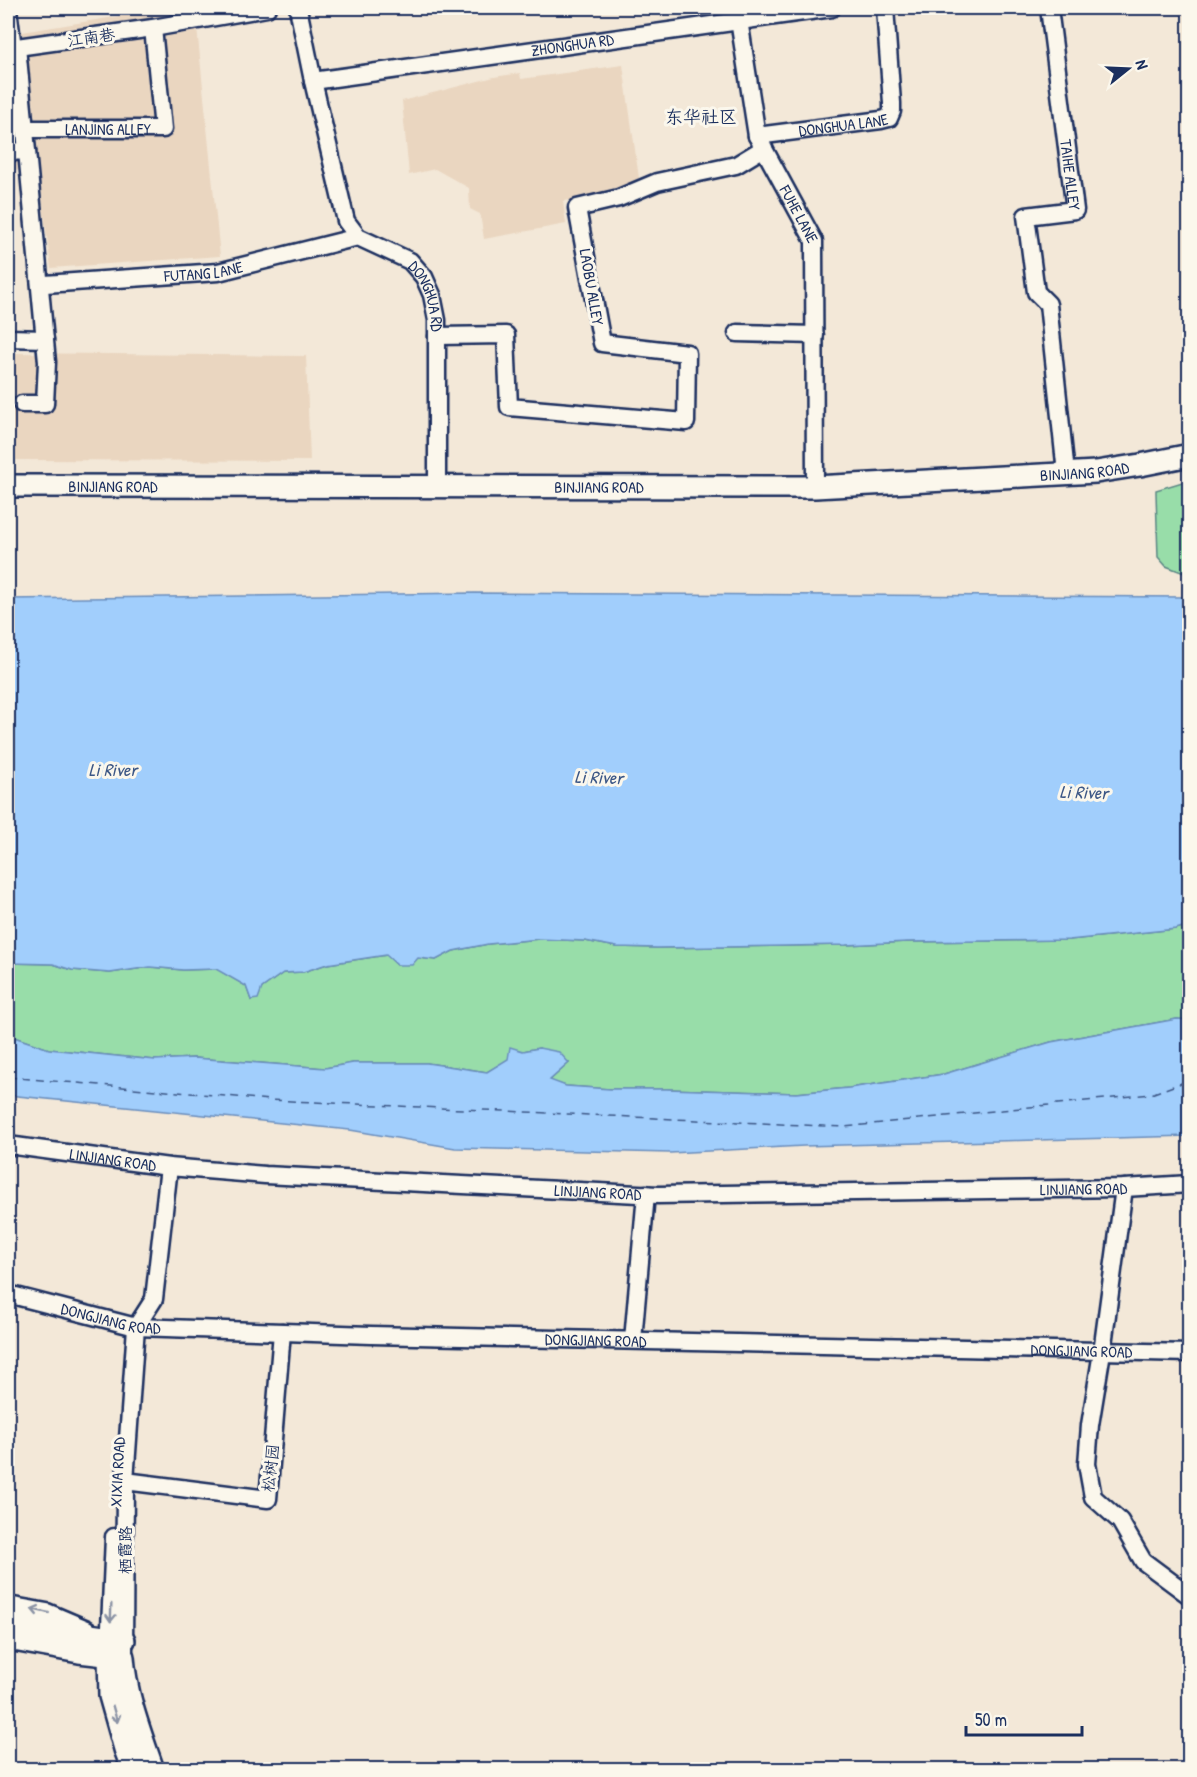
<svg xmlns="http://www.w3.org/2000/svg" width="1197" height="1777" font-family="'Patrick Hand','LXGW WenKai TC',sans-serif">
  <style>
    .built { fill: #ead6c0 }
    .green { fill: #98dda9; stroke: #5a8684; stroke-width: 1.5 }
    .water { fill: #a1cefc; stroke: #6b8ebd; stroke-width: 1.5 }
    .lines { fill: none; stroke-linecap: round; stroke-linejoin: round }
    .ferry { stroke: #3c5786; stroke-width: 1.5; stroke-dasharray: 8 6; stroke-linecap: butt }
    .minor-casing { stroke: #1b2f5e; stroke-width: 21 }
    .major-casing { stroke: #1b2f5e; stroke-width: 26 }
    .minor { stroke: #fbf7ec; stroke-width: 16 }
    .major { stroke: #fbf7ec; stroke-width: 21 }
    .oneway { stroke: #8b93a5 }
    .labels { text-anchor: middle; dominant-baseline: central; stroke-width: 6; stroke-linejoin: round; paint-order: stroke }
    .street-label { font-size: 16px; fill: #1b2f5e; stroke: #fbf7ec }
    .neighbourhood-label { font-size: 18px; fill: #1b2f5e; stroke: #fbf7ec }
    .water-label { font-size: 18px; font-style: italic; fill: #3c5786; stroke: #fbf7ec }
  </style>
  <rect width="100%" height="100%" fill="#f3e8d8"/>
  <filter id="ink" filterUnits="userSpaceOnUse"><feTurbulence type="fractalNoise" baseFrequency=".0167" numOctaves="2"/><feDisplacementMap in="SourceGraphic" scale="12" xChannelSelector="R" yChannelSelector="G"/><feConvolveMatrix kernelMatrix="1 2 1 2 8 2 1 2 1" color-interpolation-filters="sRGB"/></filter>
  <g filter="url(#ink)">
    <!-- built -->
    <g class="built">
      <path d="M170,8H195L220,256L51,268L38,171L8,170V22L10,34Z"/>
      <path d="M623,65L639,178L617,194L563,201L566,224L484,239L480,214L470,209L469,188L435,169L409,175L402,101L494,77L520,73L521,79Z"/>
      <path d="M8,353L306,356L310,461L8,460Z"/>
    </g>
    <!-- green -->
    <g class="green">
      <path d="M1189,480H1190L1189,575L1166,566L1158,557L1156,493V490Z"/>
      <path d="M1189,925V1020L1177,1019L1051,1042L944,1074L849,1088L796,1093L667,1089H610L566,1086L549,1081L569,1063L539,1048L523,1051L487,1072L427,1063H353L325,1068L194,1058L155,1060L49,1049L8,1035V963L53,964L72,970L110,973L150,967L183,970L217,969L246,986L251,1000L262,988L283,973L303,972L327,964L387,955L397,965L418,958L436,960L453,951L488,944L539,939L585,941L617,947L657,948L846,945L907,942L1069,940L1176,929Z"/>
    </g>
    <!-- water -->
    <g class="water">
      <path d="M474,593L1189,597V925L1176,929L1069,940L907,942L846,945L657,948L617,947L585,941L539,939L488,944L453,951L436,960L418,958L412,965H397L386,955L327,964L303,972L283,973L262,988L258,999L251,1000L246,986L216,969L183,970L150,967L110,973L72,970L53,964L8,963V599Z"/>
      <path d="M1177,1019L1189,1020V1136L804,1146L670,1153L455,1148L350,1130L8,1095V1035L49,1049L155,1060L194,1058L325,1068L353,1063H427L487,1072L508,1059L510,1047L523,1051L539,1048L559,1052L569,1063L550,1080L566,1086L610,1089H667L796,1093L849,1088L944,1074L1051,1042Z"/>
    </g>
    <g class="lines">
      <!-- ferry -->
      <path class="ferry" d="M8,1077L270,1100L845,1127L1151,1094L1190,1080"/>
      <defs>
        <g id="minor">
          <path id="s1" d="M298,8L313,81L346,221L358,237L410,261L424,277L432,295L437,320V486"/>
          <path id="s2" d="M1049,8L1075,210L1026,216L1036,292L1048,304L1066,473"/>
          <path d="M8,9L13,48"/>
          <path id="s3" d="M739,20L757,136L814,241L815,487"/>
          <path id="s4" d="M313,81L832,8"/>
          <path id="s5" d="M26,129H163L153,28"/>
          <path id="s6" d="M757,136L881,120L889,118L892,111V103L885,8"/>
          <path d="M27,151L17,47L153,28L267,8"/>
          <path d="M8,152L27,151L47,362L45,404H22"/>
          <path id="s7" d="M45,284L218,272L358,237"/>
          <path d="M737,333L815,335"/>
          <path d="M437,336L506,335L509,407L686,422L687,353L602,343L577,208L619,198L657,182L736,165L764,148"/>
          <path d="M8,338L45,339"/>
          <path id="s8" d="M8,1145L169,1167L265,1175L658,1195L1124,1188L1190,1184"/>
          <path d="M1124,1188L1102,1352L1090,1425L1087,1464L1093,1497L1120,1521L1143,1561L1190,1596"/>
          <path id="s9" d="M8,1294L136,1327L371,1335L1190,1353"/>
          <path d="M633,1340L646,1194"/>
          <path d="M125,1481L268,1499L282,1332"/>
          <path d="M8,1605L47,1612L87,1629"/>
          <path d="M109,1649L114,1537"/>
          <path d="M124,1652L125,1481L136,1327L154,1299L169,1167"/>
        </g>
        <g id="major">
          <path id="s10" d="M8,486L815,487L1096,472L1140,465L1190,455"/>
          <path d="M8,1623L124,1640"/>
          <path d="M8,1639L79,1652L123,1657C126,1696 140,1732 153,1770"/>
          <path d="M109,1656L110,1696L125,1749L133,1770"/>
        </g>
      </defs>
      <!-- minor casing -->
      <use href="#minor" class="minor-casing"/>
      <!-- major casing -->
      <use href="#major" class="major-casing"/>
      <!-- minor -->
      <use href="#minor" class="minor"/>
      <!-- major -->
      <use href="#major" class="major"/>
    </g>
    <!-- one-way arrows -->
    <defs><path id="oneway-shaft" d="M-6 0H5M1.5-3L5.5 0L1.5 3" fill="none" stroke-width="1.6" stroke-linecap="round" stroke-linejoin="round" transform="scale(1.5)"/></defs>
    <g class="oneway">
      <use href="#oneway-shaft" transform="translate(40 1611) rotate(-167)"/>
      <use href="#oneway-shaft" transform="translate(111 1613) rotate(92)"/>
      <use href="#oneway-shaft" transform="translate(115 1714) rotate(74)"/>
    </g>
  </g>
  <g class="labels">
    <!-- street labels -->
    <g class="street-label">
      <text transform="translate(91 37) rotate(-8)">江南巷</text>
      <text stroke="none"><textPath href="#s4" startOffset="262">ZHONGHUA RD</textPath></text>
      <text stroke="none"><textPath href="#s6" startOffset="87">DONGHUA LANE</textPath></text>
      <text stroke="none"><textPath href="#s5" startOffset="82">LANJING ALLEY</textPath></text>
      <text stroke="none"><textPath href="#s2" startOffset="168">TAIHE ALLEY</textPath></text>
      <text stroke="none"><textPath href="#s3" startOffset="206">FUHE LANE</textPath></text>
      <text stroke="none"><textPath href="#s7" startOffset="159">FUTANG LANE</textPath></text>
      <text transform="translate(592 287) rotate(80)">LAOBU ALLEY</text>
      <text stroke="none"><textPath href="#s1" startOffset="336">DONGHUA RD</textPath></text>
      <text stroke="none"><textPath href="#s10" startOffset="1077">BINJIANG ROAD</textPath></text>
      <text stroke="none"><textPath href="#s10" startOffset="105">BINJIANG ROAD</textPath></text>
      <text stroke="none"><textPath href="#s10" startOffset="591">BINJIANG ROAD</textPath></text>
      <text stroke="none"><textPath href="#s8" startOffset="106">LINJIANG ROAD</textPath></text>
      <text stroke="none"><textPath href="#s8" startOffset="1078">LINJIANG ROAD</textPath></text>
      <text stroke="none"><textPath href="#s8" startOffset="592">LINJIANG ROAD</textPath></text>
      <text stroke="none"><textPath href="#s9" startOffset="106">DONGJIANG ROAD</textPath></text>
      <text stroke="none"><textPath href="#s9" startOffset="592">DONGJIANG ROAD</textPath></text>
      <text stroke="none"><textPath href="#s9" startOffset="1078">DONGJIANG ROAD</textPath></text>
      <text transform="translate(270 1468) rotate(-83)">松树园</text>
      <text transform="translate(117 1472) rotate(-87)">XIXIA ROAD</text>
      <text transform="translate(125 1550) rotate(-90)">栖霞路</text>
    </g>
    <!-- neighbourhood labels -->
    <g class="neighbourhood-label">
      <text x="701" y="116">东华社区</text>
    </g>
    <!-- water labels -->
    <g class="water-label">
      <text x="113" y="769">Li River</text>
      <text transform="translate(599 777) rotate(2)">Li River</text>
      <text transform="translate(1084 792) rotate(2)">Li River</text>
    </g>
  </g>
  <!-- margin -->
  <rect width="1197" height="1777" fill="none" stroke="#fbf7ec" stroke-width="30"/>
  <rect x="15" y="15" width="1167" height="1747" fill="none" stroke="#1b2f5e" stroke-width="2" filter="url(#ink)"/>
  <!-- north arrow -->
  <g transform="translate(1128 69) rotate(72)" stroke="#fbf7ec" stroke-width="4.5" paint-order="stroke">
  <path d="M0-4.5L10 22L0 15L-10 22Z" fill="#1b2f5e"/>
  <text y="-9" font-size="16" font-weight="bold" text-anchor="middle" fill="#1b2f5e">N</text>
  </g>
  <!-- scale -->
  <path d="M966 1726v9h116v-9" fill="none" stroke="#1b2f5e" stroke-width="3"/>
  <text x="975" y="1726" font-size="18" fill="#1b2f5e" stroke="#fbf7ec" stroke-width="4.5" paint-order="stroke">50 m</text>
</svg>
